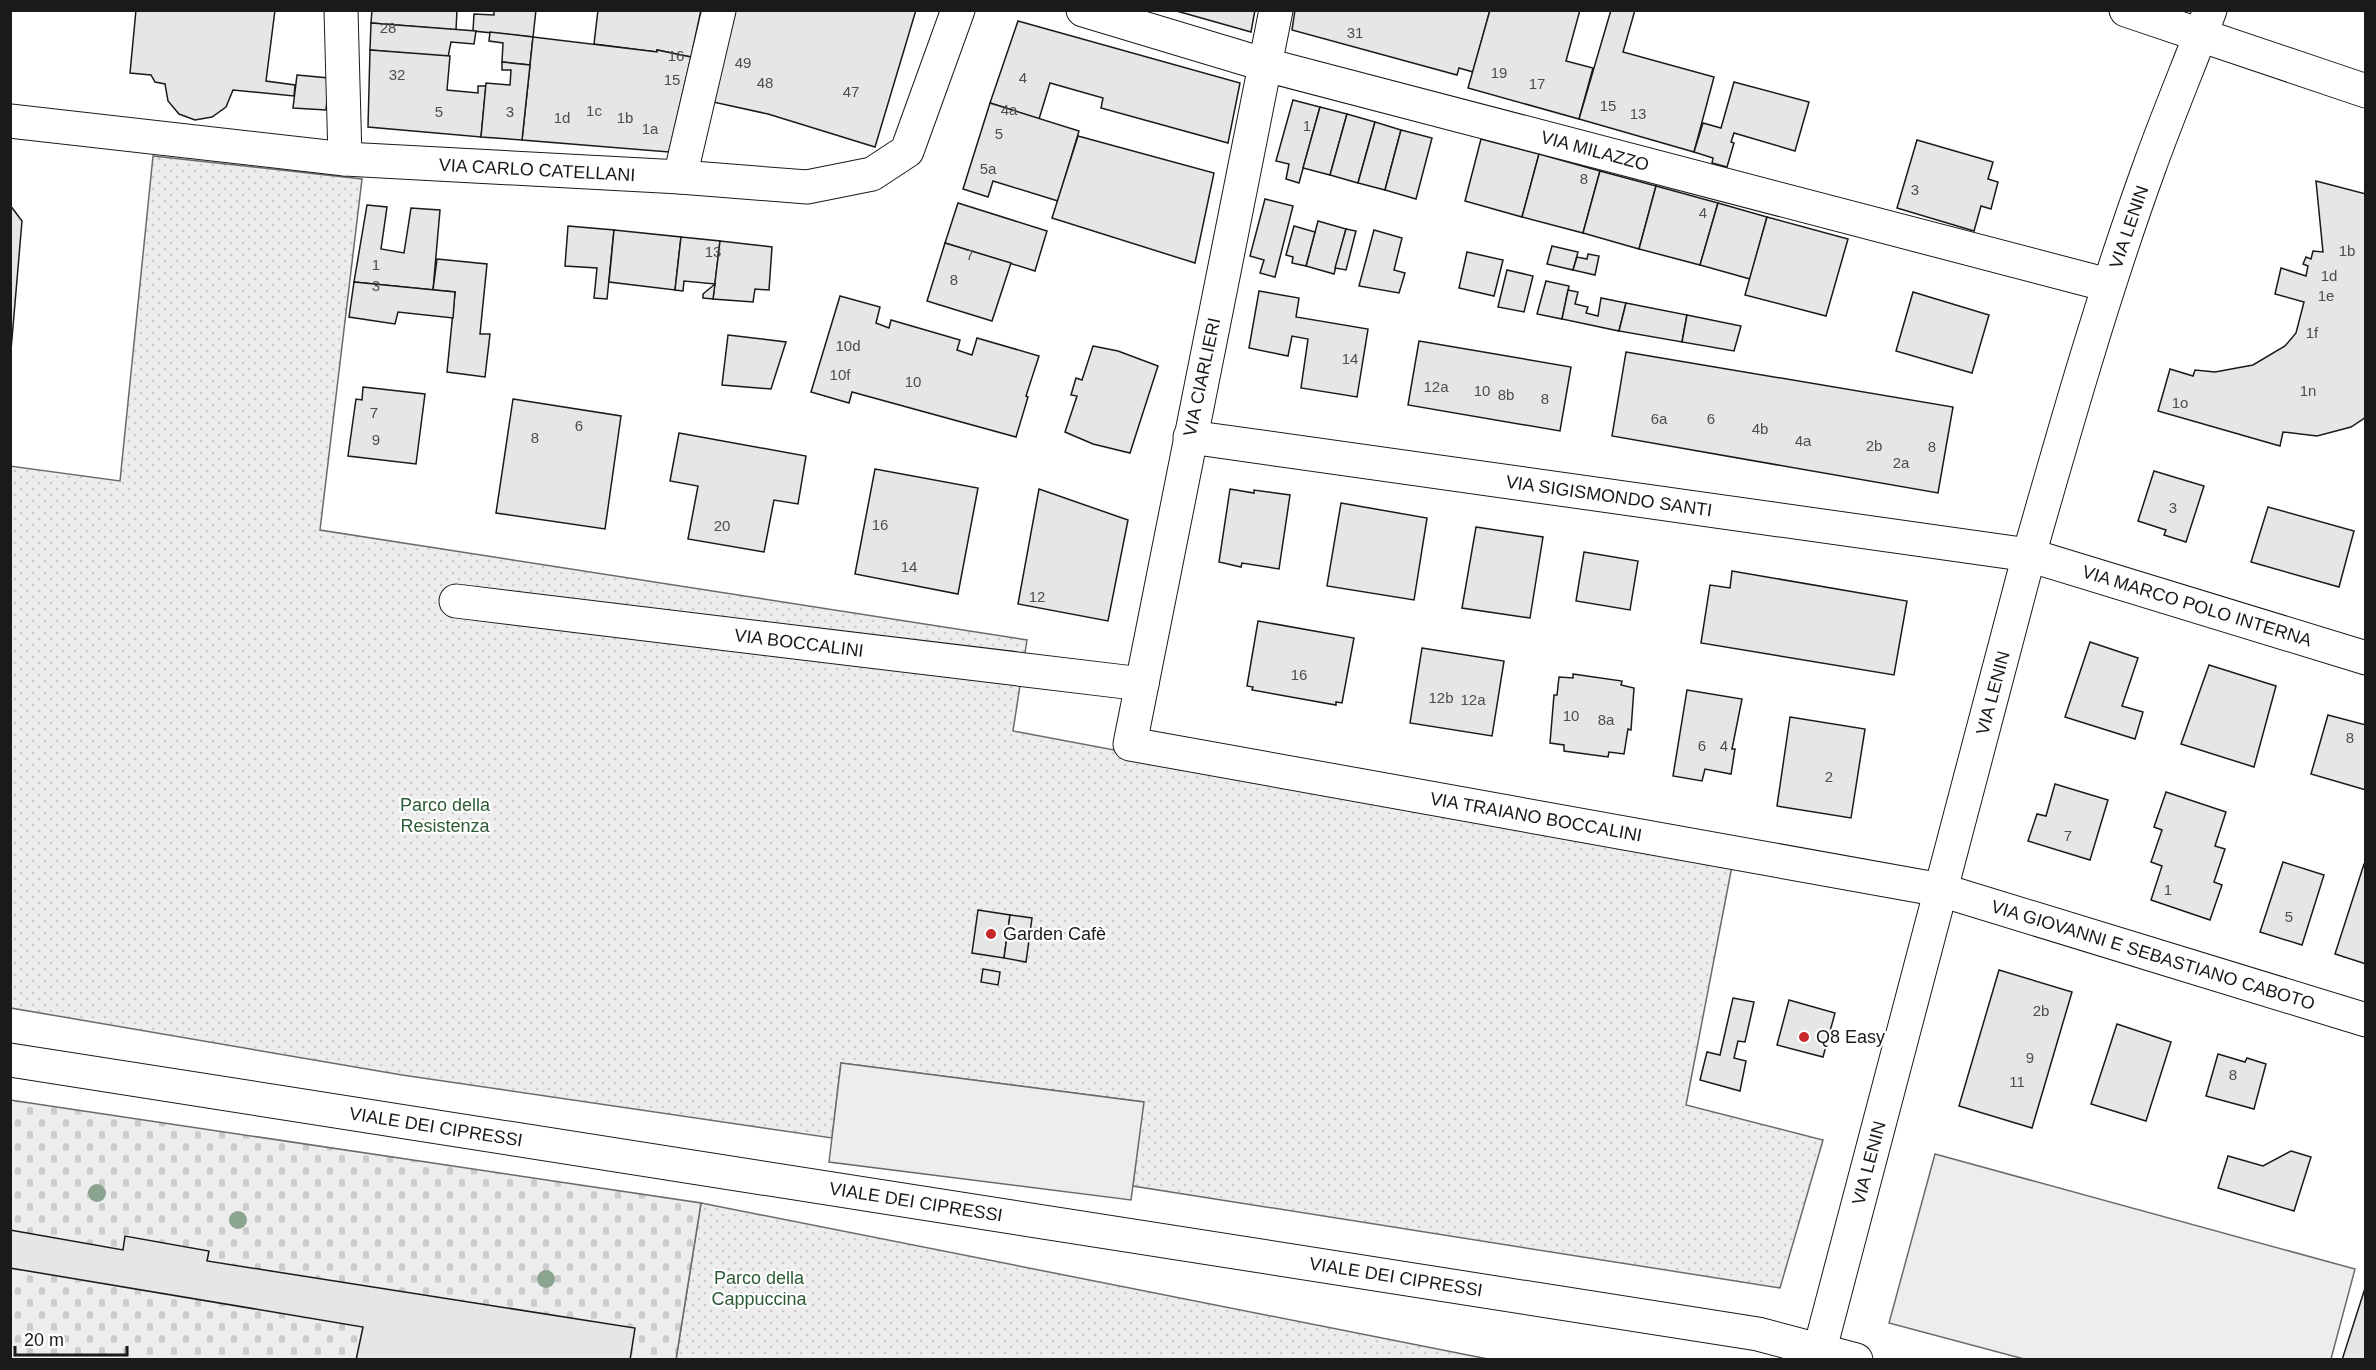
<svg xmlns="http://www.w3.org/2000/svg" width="2376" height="1370" font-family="Arial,sans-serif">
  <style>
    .grass { fill: url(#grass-dots); stroke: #6a6a6a; stroke-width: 1.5 }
    .cemetery { fill: url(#cemetery-stones); stroke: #6a6a6a; stroke-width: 1.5 }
    .pitch { fill: #ededed; stroke: #6a6a6a; stroke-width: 1.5 }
    .building { fill: #e6e6e6; stroke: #1a1a1a; stroke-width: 1.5 }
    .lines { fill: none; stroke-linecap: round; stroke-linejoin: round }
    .street-casing { stroke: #1a1a1a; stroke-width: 35 }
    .secondary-casing { stroke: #1a1a1a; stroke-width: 35 }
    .street { stroke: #fff; stroke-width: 33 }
    .secondary { stroke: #fff; stroke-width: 33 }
    .tree { fill: #8aa48f }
    .poi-dot { fill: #c62828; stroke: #fff; stroke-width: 2 }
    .labels { text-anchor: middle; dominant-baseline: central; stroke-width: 4.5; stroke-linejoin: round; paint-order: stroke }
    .number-label { font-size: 15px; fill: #4d4d4d }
    .street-label { font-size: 18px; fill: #1a1a1a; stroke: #fff }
    .park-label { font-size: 18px; fill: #2b5a34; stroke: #fff }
    .poi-label { font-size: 18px; fill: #1a1a1a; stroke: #fff; text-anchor: start }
  </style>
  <defs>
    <pattern id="grass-dots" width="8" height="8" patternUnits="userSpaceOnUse" patternTransform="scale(1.5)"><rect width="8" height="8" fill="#ededed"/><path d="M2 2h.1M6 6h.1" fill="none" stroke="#cbcbcb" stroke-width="1.8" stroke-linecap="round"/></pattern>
    <pattern id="cemetery-stones" width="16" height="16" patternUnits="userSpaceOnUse" patternTransform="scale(1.5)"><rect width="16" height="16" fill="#ededed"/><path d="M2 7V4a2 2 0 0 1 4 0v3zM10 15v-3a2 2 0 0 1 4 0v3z" fill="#cbcbcb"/></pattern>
  </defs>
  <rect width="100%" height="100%" fill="#fff"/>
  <!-- grass -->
  <g class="grass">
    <path d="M153,156L362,179L320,530L1027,640L1013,731L1732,866L1686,1105L1823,1140L1780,1288L1133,1186L1143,1102L841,1063L832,1138L402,1075L11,1008L10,466L120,481Z"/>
    <path d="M701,1203L1488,1359L676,1360Z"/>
  </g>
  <!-- cemetery -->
  <path class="cemetery" d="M10,1100L701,1203L676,1359H11Z"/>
  <!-- pitch -->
  <g class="pitch">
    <path d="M841,1063L1144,1102L1131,1200L829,1162Z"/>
    <path d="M1935,1154L2355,1269L2331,1359H2024L1889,1323Z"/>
  </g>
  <!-- building -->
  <g class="building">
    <path d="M136,10H275L266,81L295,85L294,96L233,90L226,107L212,117L195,120L179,114L168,101L165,84L155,82L151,75L130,73Z"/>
    <path d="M372,10H457L456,30L371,23Z"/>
    <path d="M494,10H536L533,37L473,31L474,14L494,15Z"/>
    <path d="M598,10H701L691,57L657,50V52L594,44Z"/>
    <path d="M736,10H916L875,147L768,114L713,102Z"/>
    <path d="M1173,10H1255L1251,32Z"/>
    <path d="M1295,10H1490L1473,72L1459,68L1457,75L1292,30Z"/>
    <path d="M1490,10H1580L1566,61L1593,68L1579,119L1468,88Z"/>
    <path d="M1611,10H1635L1623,52L1714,77L1694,152L1579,119Z"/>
    <path d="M1018,21L1240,83L1228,143L1101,108L1103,98L1050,83L1039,119L990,103Z"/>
    <path d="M371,23L476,31L474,44L451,42L448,57L370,50Z"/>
    <path d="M490,32L533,37L530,65L502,62L503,43L489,41Z"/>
    <path d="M533,37L657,52V50L691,57L669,152L522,140Z"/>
    <path d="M370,50L450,56L447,90L478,93V86H486L481,137L368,127Z"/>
    <path d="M502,62L530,65L522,140L481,137L486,83L510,85L511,70H502Z"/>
    <path d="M297,75L329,78L326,110L293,108Z"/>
    <path d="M1734,82L1809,102L1795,151L1734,133L1731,142L1734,143L1727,167L1712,163L1713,158L1694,152L1703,123L1721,128Z"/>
    <path d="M1293,100L1320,107L1299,183L1286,179L1289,164L1276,161Z"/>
    <path d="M990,103L1079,131L1058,201L993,181L988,197L963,189Z"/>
    <path d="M1320,107L1347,114L1330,175L1303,168Z"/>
    <path d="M1347,114L1375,122L1358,183L1330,175Z"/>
    <path d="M1375,122L1401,130L1385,190L1358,183Z"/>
    <path d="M1401,130L1432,138L1416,199L1385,190Z"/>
    <path d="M1078,136L1214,173L1195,263L1052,218Z"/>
    <path d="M1481,139L1539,154L1522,217L1465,201Z"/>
    <path d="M1917,140L1993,162L1988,179L1998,182L1991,209L1981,206L1974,231L1897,208Z"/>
    <path d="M1539,154L1600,171L1583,233L1522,217Z"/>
    <path d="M1600,171L1656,186L1639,249L1583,233Z"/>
    <path d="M2316,181L2366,194V417L2351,427L2317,436L2283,432L2280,446L2158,411L2170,369L2193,376L2195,370L2215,372L2253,365L2285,346L2296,333L2304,302L2275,294L2281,268L2306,276L2308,266L2303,264L2306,257L2311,259L2313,251L2323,252Z"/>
    <path d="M1656,186L1718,203L1700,265L1639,249Z"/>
    <path d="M1265,199L1293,206L1275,277L1260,273L1264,260L1250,256Z"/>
    <path d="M958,203L1047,231L1035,271L945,243Z"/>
    <path d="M1718,203L1767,217L1750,279L1700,265Z"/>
    <path d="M10,205L22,221L10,362Z"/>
    <path d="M367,205L387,207L381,249L404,253L411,208L440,210L433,290L354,282Z"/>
    <path d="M1767,217L1848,239L1826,316L1745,295Z"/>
    <path d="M1318,221L1346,229L1334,274L1306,266Z"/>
    <path d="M568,226L614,230L607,299L594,298L597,268L565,266Z"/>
    <path d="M1294,226L1315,232L1306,266L1292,263L1293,257L1286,255Z"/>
    <path d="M1346,229L1356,231L1346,270L1335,268Z"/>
    <path d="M614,230L681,237L675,290L609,282Z"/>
    <path d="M1374,230L1402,238L1394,270L1405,273L1399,293L1359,286Z"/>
    <path d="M681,237L720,241L715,284L684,281L683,291L675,290Z"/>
    <path d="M720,241L772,247L769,290L755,289L753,302L713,299Z"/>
    <path d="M945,243L1011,263L992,321L927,301Z"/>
    <path d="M1552,246L1578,252L1573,270L1547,264Z"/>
    <path d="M1467,252L1503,260L1494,296L1459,288Z"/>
    <path d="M1588,254L1599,256L1595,275L1573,270L1577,257L1587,259Z"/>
    <path d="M437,259L487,264L480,334H490L485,377L447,372L455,292L433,290Z"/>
    <path d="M1507,270L1533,276L1524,312L1498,307Z"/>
    <path d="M1546,281L1569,286L1562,319L1537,314Z"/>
    <path d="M354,282L455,292L453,318L398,312L395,324L349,317Z"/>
    <path d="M715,284L713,299L703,298V294Z"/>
    <path d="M1568,290L1578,292L1575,304L1588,307L1586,313L1598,316L1601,298L1626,303L1619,331L1562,319Z"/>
    <path d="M1259,291L1299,298L1296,317L1368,329L1357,397L1301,388L1308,339L1292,336L1288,356L1249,348Z"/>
    <path d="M1913,292L1989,315L1972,373L1896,351Z"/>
    <path d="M840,296L880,307L876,323L889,328L891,320L960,340L957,350L972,355L977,338L1039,356L1026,396L1028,397L1016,437L852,392L849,403L811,392Z"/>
    <path d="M1626,303L1687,315L1682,342L1619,331Z"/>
    <path d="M1687,315L1741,326L1734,351L1682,342Z"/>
    <path d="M728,335L786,342L771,389L722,385Z"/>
    <path d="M1419,341L1571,367L1560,431L1408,405Z"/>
    <path d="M1093,346L1118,351L1158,366L1130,453L1093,444L1065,432L1077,396L1071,395L1076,378L1082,380Z"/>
    <path d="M1626,352L1953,407L1938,493L1612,436Z"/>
    <path d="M363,387L425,394L416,464L348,456L356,399L362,400Z"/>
    <path d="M513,399L621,416L605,529L496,513Z"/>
    <path d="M679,433L806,456L798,504L774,500L764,552L688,539L698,486L670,481Z"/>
    <path d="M875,469L978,488L958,594L855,574Z"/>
    <path d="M2154,471L2204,486L2186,542L2164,535L2166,530L2138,521Z"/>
    <path d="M1039,489L1128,520L1108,621L1018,604Z"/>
    <path d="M1230,489L1254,493V490L1290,495L1279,569L1242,563L1241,567L1219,562Z"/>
    <path d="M1341,503L1427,518L1414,600L1327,586Z"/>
    <path d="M2268,507L2354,531L2339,587L2251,562Z"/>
    <path d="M1476,527L1543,537L1530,618L1462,608Z"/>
    <path d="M1584,552L1638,561L1630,610L1576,601Z"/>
    <path d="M1732,571L1907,601L1894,675L1701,643L1710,585L1730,588Z"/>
    <path d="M1258,621L1354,638L1342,703L1336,702V705L1252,690L1253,687L1247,686Z"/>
    <path d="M2090,642L2138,658L2122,706L2143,712L2135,739L2065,717Z"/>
    <path d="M1422,648L1504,661L1492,736L1410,723Z"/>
    <path d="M2209,665L2276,686L2254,767L2181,744Z"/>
    <path d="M1573,674L1622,681L1621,685L1634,688L1631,730L1628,729L1624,754L1609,752L1608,757L1564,751V745L1550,743L1554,695H1557L1559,677L1573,678Z"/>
    <path d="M1687,690L1742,699L1732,749H1735L1731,774L1705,769L1702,781L1673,776Z"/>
    <path d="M2328,715L2366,725V790L2311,774Z"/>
    <path d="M1790,717L1865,729L1851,818L1777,806Z"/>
    <path d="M2055,784L2108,800L2090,860L2028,841L2037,814L2046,816Z"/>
    <path d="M2166,792L2226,812L2215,846L2225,849L2214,882L2222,885L2210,920L2151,900L2162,866L2151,862L2162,830L2154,827Z"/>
    <path d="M2283,862L2324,875L2302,945L2260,932Z"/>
    <path d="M2364,864H2366V964L2335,954Z"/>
    <path d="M978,910L1010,915L1004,958L972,953Z"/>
    <path d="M1010,915L1032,918L1026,962L1004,958Z"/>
    <path d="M983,969L1000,972L998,985L981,982Z"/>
    <path d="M1999,970L2072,992L2032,1128L1959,1106Z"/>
    <path d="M1733,998L1754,1002L1745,1042L1738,1041L1734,1058L1746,1061L1740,1091L1700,1080L1707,1052L1720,1055Z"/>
    <path d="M1789,1000L1835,1013L1823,1057L1777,1045Z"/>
    <path d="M2117,1024L2171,1042L2146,1121L2091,1104Z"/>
    <path d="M2218,1054L2245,1062L2247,1058L2266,1064L2254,1109L2206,1096Z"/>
    <path d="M2291,1151L2311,1157L2294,1211L2218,1188L2228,1156L2263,1166Z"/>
    <path d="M10,1230L123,1250L125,1236L209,1251L207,1261L635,1328L630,1360H356L363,1327L10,1268Z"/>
    <path d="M2366,1285V1360H2342Z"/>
  </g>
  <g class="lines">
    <defs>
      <g id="street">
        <path d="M341,10L345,159"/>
        <path d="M1083,10L1266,65L2108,285"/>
        <path d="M1276,10L1130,744L1941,890L2366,1020"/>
        <path d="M680,177L719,10"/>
        <path d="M1190,437L2029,555L2366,658"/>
        <path d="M456,601L1142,684"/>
        <path d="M10,1060L1758,1334L1856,1360"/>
      </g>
      <g id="secondary">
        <path d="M2126,10L2366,91"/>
        <path d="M10,121L345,159L680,177L807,187L872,174L907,151L958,10"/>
        <path d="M1817,1360L2029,555C2066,425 2103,295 2149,168C2168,115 2190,63 2210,10"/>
      </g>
    </defs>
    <!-- street casing -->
    <use href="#street" class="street-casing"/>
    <!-- secondary casing -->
    <use href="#secondary" class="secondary-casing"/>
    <!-- street -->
    <use href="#street" class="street"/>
    <!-- secondary -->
    <use href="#secondary" class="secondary"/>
  </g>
  <!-- trees -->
  <g class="tree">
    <circle cx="97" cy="1193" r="9"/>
    <circle cx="238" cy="1220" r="9"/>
    <circle cx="546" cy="1279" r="9"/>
  </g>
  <!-- markers -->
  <g class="poi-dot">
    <circle cx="991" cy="934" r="6"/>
    <circle cx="1804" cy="1037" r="6"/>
  </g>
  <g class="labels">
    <!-- number labels -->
    <g class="number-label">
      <text x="388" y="27">28</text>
      <text x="1355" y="32">31</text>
      <text x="676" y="55">16</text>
      <text x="743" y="62">49</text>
      <text x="1499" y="72">19</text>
      <text x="397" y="74">32</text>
      <text x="1023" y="77">4</text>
      <text x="672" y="79">15</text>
      <text x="765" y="82">48</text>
      <text x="1537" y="83">17</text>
      <text x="851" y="91">47</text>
      <text x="1608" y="105">15</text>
      <text x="1009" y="109">4a</text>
      <text x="594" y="110">1c</text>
      <text x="439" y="111">5</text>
      <text x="510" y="111">3</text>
      <text x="1638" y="113">13</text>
      <text x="562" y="117">1d</text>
      <text x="625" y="117">1b</text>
      <text x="1307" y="125">1</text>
      <text x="650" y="128">1a</text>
      <text x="999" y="133">5</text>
      <text x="988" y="168">5a</text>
      <text x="1584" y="178">8</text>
      <text x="1915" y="189">3</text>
      <text x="1703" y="212">4</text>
      <text x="2347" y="250">1b</text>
      <text x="713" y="251">13</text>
      <text x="970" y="254">7</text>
      <text x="376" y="264">1</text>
      <text x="2329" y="275">1d</text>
      <text x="954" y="279">8</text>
      <text x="376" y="285">3</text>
      <text x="2326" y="295">1e</text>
      <text x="2312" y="332">1f</text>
      <text x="848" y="345">10d</text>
      <text x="1350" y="358">14</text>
      <text x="840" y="374">10f</text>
      <text x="913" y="381">10</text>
      <text x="1436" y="386">12a</text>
      <text x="1482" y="390">10</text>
      <text x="2308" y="390">1n</text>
      <text x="1506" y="394">8b</text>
      <text x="1545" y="398">8</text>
      <text x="2180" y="402">1o</text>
      <text x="374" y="412">7</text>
      <text x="1659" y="418">6a</text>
      <text x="1711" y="418">6</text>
      <text x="579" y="425">6</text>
      <text x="1760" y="428">4b</text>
      <text x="535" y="437">8</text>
      <text x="376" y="439">9</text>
      <text x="1803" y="440">4a</text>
      <text x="1874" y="445">2b</text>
      <text x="1932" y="446">8</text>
      <text x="1901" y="462">2a</text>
      <text x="2173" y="507">3</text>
      <text x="880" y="524">16</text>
      <text x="722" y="525">20</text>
      <text x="909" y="566">14</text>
      <text x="1037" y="596">12</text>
      <text x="1299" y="674">16</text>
      <text x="1441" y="697">12b</text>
      <text x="1473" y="699">12a</text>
      <text x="1571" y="715">10</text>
      <text x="1606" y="719">8a</text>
      <text x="2350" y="737">8</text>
      <text x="1702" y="745">6</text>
      <text x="1724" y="745">4</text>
      <text x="1829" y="776">2</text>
      <text x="2068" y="835">7</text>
      <text x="2168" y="889">1</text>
      <text x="2289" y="916">5</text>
      <text x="2041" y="1010">2b</text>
      <text x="2030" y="1057">9</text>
      <text x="2233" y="1074">8</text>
      <text x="2017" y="1081">11</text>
    </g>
    <!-- street labels -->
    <g class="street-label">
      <text transform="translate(1595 151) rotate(15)">VIA MILAZZO</text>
      <text transform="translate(537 170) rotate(3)">VIA CARLO CATELLANI</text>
      <text transform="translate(2129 227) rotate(-71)">VIA LENIN</text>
      <text transform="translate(1202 377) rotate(-78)">VIA CIARLIERI</text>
      <text transform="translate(1609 496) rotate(8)">VIA SIGISMONDO SANTI</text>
      <text transform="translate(2197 606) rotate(17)">VIA MARCO POLO INTERNA</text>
      <text transform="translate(799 643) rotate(7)">VIA BOCCALINI</text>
      <text transform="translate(1993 693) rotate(-75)">VIA LENIN</text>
      <text transform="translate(1536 817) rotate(10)">VIA TRAIANO BOCCALINI</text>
      <text transform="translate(2153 955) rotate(17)">VIA GIOVANNI E SEBASTIANO CABOTO</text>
      <text transform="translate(436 1127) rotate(9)">VIALE DEI CIPRESSI</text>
      <text transform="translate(1869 1163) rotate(-75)">VIA LENIN</text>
      <text transform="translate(916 1202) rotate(9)">VIALE DEI CIPRESSI</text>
      <text transform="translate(1396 1277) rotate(9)">VIALE DEI CIPRESSI</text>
    </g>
    <!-- park labels -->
    <g class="park-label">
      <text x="445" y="805">Parco della<tspan x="445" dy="21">Resistenza</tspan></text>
      <text x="759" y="1278">Parco della<tspan x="759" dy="21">Cappuccina</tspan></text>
    </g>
    <!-- poi labels -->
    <g class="poi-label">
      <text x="1003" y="934">Garden Cafè</text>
      <text x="1816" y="1037">Q8 Easy</text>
    </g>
  </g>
  <!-- border -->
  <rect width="2376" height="1370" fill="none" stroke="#1a1a1a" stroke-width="24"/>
  <!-- scale -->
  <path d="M15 1346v9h112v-9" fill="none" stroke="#1a1a1a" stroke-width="3"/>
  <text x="24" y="1346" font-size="18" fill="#1a1a1a" stroke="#ffffff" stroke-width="4.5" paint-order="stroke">20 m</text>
</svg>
